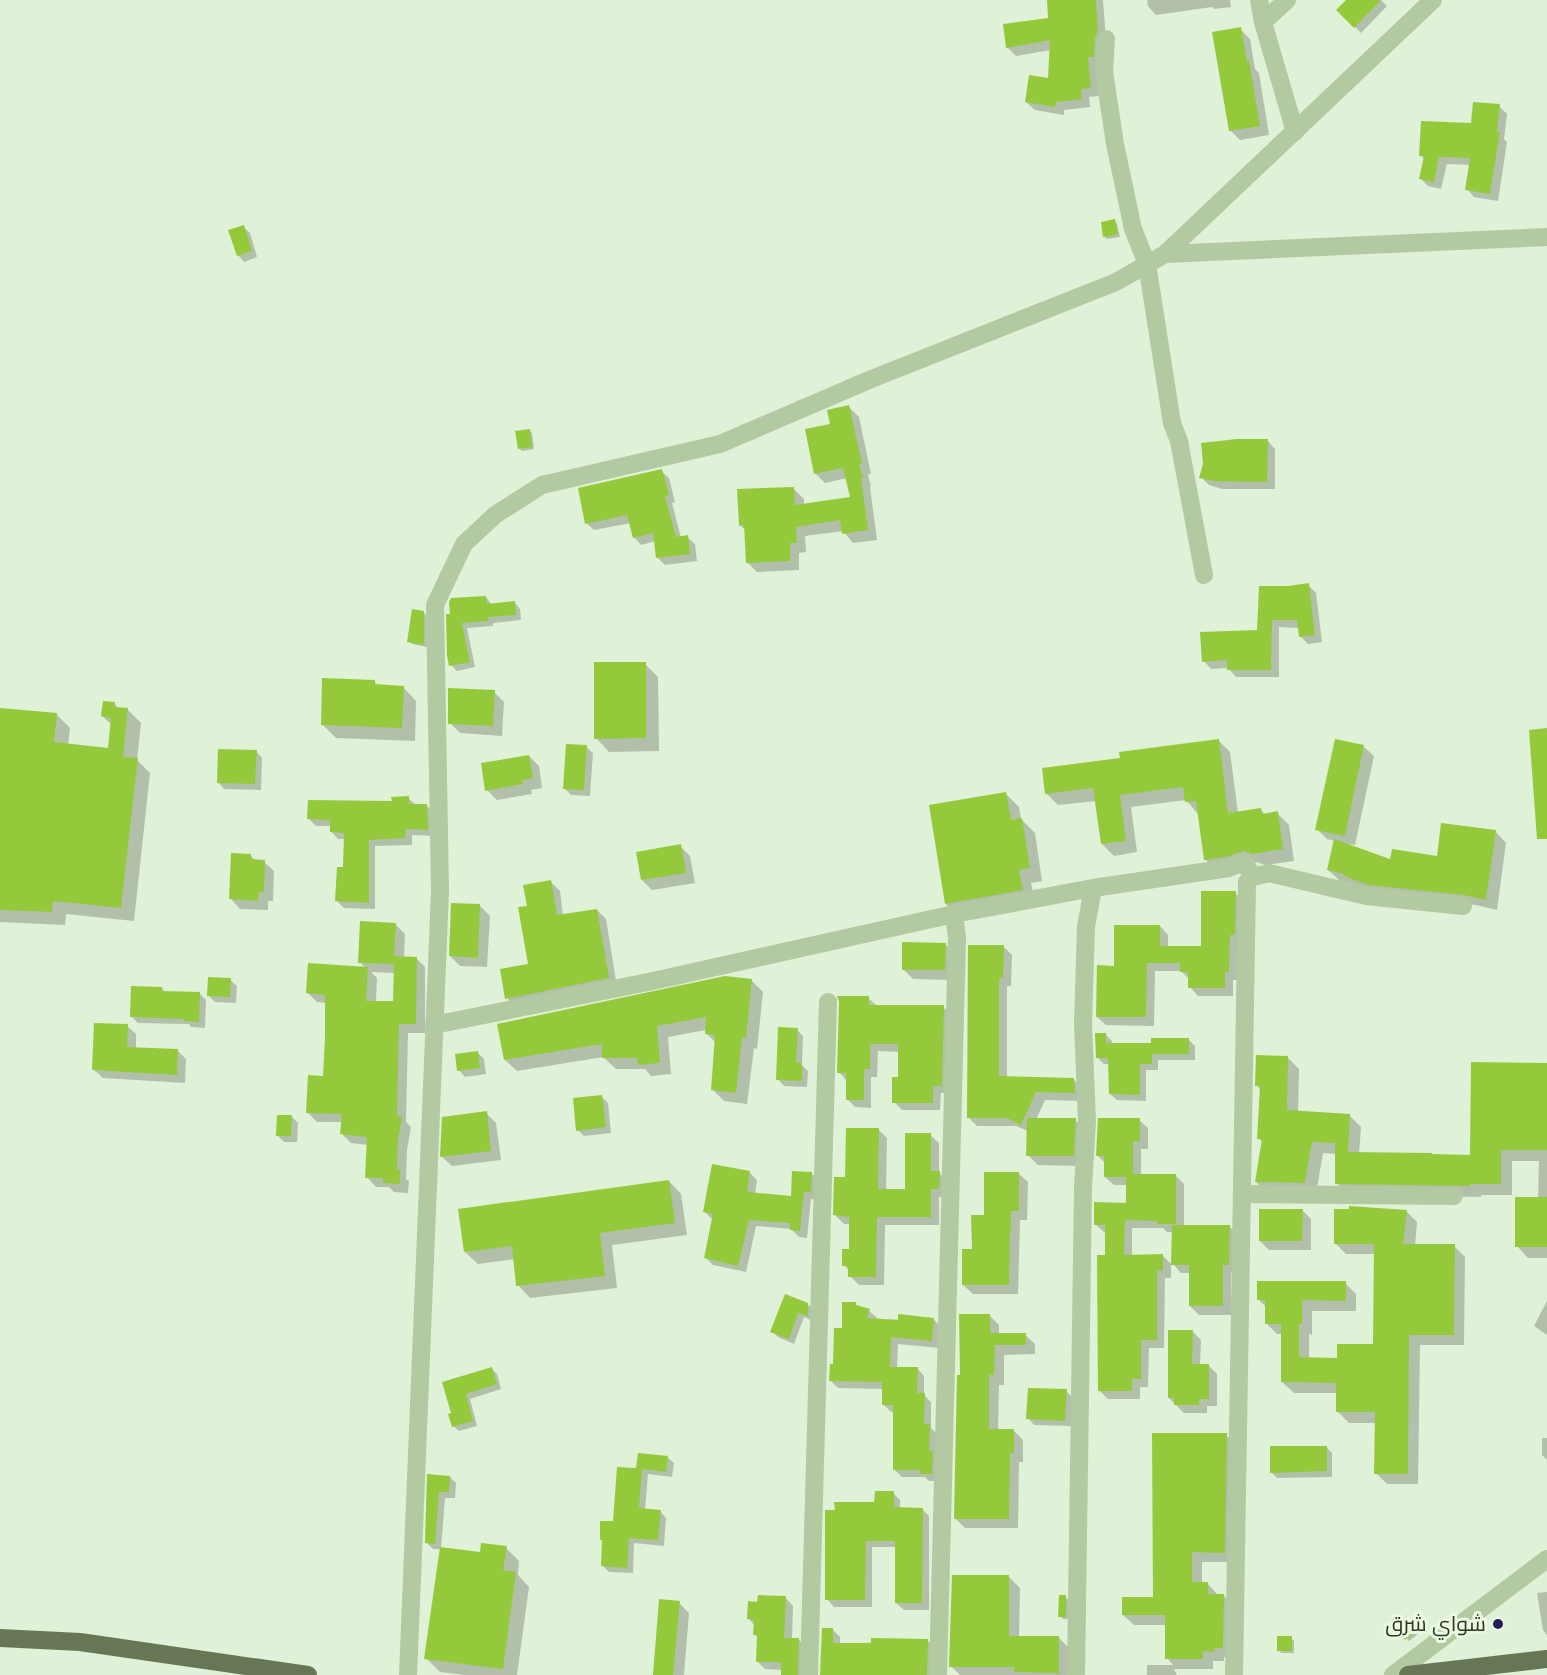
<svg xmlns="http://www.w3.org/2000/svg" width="1547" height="1675" font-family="'Nunito Sans',Cairo,sans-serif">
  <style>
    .shadow { fill: #0003; fill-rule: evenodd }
    .building { fill: #95c93c }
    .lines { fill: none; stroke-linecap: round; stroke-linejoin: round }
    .minor { stroke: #b2c9a2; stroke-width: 18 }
    .major { stroke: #677655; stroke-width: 18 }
    .poi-dot { fill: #251a55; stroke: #eaf9e2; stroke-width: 2 }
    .labels { text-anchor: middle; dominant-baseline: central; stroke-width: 6; stroke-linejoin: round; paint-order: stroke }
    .poi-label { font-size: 21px; fill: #2d3325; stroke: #eaf9e2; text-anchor: end }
  </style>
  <rect width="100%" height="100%" fill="#dff1d6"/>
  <!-- shadow -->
  <g class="shadow">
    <path d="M1048,0H1103L1106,40L1099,96L1089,97L1090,107L1064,110V115L1035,110L1026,102L1049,79L1051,50L1016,56L1007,47L1050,19Z"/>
    <path d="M1147,0H1230L1231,7L1214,9L1212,7L1156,15L1148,6Z"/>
    <path d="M1348,0H1381L1387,6L1361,33L1338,10Z"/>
    <path d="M1240,29L1250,39L1255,69L1259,73L1269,135L1240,140L1230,130Z"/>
    <path d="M1499,106L1507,114L1504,139L1507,142L1498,201L1474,197L1467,189L1470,165L1447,164L1441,189L1428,186L1420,178L1425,160L1421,156L1472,125Z"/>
    <path d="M1115,221L1117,224L1120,237L1107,239L1105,237Z"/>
    <path d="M243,227L250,233L257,257L244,262L238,255Z"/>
    <path d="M849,407L859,417L871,474H868L871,487H870L877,540L853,543L843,531L805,536L806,552L799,553V570L757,572L747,562L746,531L740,525L794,489L804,499V505L852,498L847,478L825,483L815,473Z"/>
    <path d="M529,430L532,433L534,449L522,451L519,448Z"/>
    <path d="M1267,440L1275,449V489H1222L1209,485L1201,477Z"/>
    <path d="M661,471L669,478L675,502L672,503L681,538L687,537L695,544L697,561L665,565L658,558L656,541L641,545L634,537L631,523L594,530L586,523Z"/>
    <path d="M1308,585L1316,593L1322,642L1308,644L1300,636L1299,628L1279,627V677H1236L1228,668L1211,669L1204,661L1259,631Z"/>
    <path d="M486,597L492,605L515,603L520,609L521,620L493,623V626L467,628L475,667L457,671L451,665L448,615Z"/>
    <path d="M423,612L426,615L427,647L412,644L409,641Z"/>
    <path d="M645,664L658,677L659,751L609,752L596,738Z"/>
    <path d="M374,682L379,686L403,687L416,701L415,741L336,738L322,724Z"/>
    <path d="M494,692L504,702L502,736L460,733L450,723Z"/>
    <path d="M114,703L119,709H127L141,723L137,760L150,773L134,921L66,914L65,925L0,922V710L56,714L70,728L68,745L109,749L112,725L102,716Z"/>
    <path d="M1218,740L1230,752L1238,813L1261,810L1266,815L1277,813L1289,825L1294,861L1265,865L1257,862L1239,868L1217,872L1206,860L1198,814L1186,800L1131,807L1137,852L1114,856L1102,844L1096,801L1058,805L1046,793L1122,759Z"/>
    <path d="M586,747L593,753L590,796L571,795L564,788Z"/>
    <path d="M1364,747L1374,756L1355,845L1349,844L1348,845L1392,862L1438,858L1495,831L1506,843L1497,910L1476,905L1380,895L1357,887L1353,884L1340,881L1328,870L1335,841L1327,839L1317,829Z"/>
    <path d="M256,751L262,758L261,790L224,789L218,782Z"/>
    <path d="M529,756L539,766L542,788L531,790L532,794L497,800L487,790Z"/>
    <path d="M1006,794L1019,807L1021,819L1035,833L1042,881L1031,883L1035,902L959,917L946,904Z"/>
    <path d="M408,798L416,805L427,806L434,813V836L412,835V845L375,846V909L344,908L337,901L345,869L346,839H338L331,831V826H316L308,818L393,803Z"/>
    <path d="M680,846L690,856L695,883L652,890L642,880Z"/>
    <path d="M250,855L256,861L264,862L274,871L273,901H268V910L240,909L231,899Z"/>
    <path d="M551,882L560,891L563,916L597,910L606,919L617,987L516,1007L507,998L530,966L528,907Z"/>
    <path d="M1235,893L1244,901L1238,980H1233V996H1198L1190,987V980L1181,971H1155L1154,1026L1106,1025L1097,1017L1115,968L1160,926L1168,935V948H1202Z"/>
    <path d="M480,906L490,916L487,967L460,966L450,956Z"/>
    <path d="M395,924L405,934L404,958H416L425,967V1033H408L406,1122L411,1127L407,1150L406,1179L409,1181L408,1193L394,1192L389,1187H376L367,1177L368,1145L351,1143L342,1134L343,1122H317L307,1112L324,1078L327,1003L317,1002L308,993L365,968L360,962ZM371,972L395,973L394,1002H376L377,978Z"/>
    <path d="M945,944L955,954L954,980L913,979L903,969Z"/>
    <path d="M1003,946L1012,955L1011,986H1007V1077L1073,1079L1082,1088L1083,1101L1045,1100L1036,1120H1075L1085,1130L1083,1166L1038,1165L1028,1155V1131L1016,1126H977L968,1117Z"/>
    <path d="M230,980L237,986L236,1003L215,1002L209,996Z"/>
    <path d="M751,980L763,992L757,1049L754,1048L747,1104L724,1101L712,1089L716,1043L706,1033V1030L668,1037L671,1074L651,1076L645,1069H616L603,1057L517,1071L505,1060Z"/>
    <path d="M162,988L166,993L200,994L206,1000L205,1028L191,1027L189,1024L138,1023L131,1016Z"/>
    <path d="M868,998L877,1006L943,1007L951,1015L949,1093H941L940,1110H902L894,1102L900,1078V1052L878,1051L877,1077H871V1108L855,1107L847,1099V1081L839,1072Z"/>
    <path d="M127,1026L136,1034V1048L177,1050L186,1059L185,1083L103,1078L94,1070Z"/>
    <path d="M797,1030L803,1036L802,1065L808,1071L807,1087L784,1086L778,1079Z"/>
    <path d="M1106,1035L1112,1041V1045H1153L1188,1039L1195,1046V1060H1158V1070H1146V1101L1117,1100L1110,1094V1064H1104L1097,1057Z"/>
    <path d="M478,1053L484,1059L486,1074L465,1077L459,1070Z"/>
    <path d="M1287,1057L1299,1069L1298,1112L1349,1115L1361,1127L1359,1154L1472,1156L1547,1064V1258H1528L1517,1246L1538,1199L1539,1161H1512V1195H1481V1197L1348,1195L1337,1183V1154L1323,1153L1316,1194L1268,1193L1256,1182L1263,1142L1259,1139L1262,1091L1257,1086Z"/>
    <path d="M602,1097L608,1103L611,1133L584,1136L578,1130Z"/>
    <path d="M486,1113L496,1123L501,1160L452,1166L442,1157Z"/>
    <path d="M292,1117L298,1123L297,1142H284L277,1135Z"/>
    <path d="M1139,1120L1148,1128V1149H1141V1175H1175L1184,1184V1226H1229L1238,1235L1237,1273H1231V1315H1199L1190,1306L1191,1273H1181L1173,1264V1232H1167L1163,1228H1132V1256H1163L1171,1264V1278H1165L1164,1348H1149L1148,1387H1140V1399H1108L1099,1390L1106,1233L1104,1232L1095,1224L1127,1205L1128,1185H1114L1105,1177V1163L1098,1156Z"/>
    <path d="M878,1129L887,1138L886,1191H906L930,1135L939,1143V1173L948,1182L947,1197H939V1225H885L884,1285H859L850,1276V1272L844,1265L850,1250V1224H844L835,1215L847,1179Z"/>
    <path d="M750,1173L757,1180L755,1194L793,1197L811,1173L819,1181L818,1199H811L807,1238L799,1237L791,1229L756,1226L746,1272L713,1265L705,1257L712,1219L705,1212Z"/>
    <path d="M1018,1173L1028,1182L1027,1220H1020L1018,1294H973L963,1285L973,1250L986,1217Z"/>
    <path d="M669,1181L681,1194L687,1235L612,1245L617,1288L530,1298L518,1285L515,1259L478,1264L465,1252Z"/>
    <path d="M1302,1210L1311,1219V1250H1269L1260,1241Z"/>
    <path d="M1406,1211L1417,1222L1415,1246H1454L1465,1257L1464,1345H1420L1418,1484H1387L1376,1473V1423H1349L1338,1412V1393H1294L1282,1382L1283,1334H1277L1266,1323V1307L1259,1300L1345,1283L1356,1294V1311H1312V1335L1309,1334V1359H1338L1374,1345L1375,1254H1346L1335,1243Z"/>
    <path d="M1547,1301V1335L1534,1326Z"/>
    <path d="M807,1304L814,1310L813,1321L804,1317L794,1344L778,1337L772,1331Z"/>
    <path d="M855,1304L859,1308L869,1311L877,1318L876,1320L933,1319L941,1327L939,1348L898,1344L897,1368H917L924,1376V1395L931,1402V1428L936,1433L939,1481H929L925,1477H902L894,1469L895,1412H891L883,1404L884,1389L838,1388L830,1380L843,1329Z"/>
    <path d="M989,1315L999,1325V1335H1025L1035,1344V1354L1004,1355V1385H999L998,1430H1013L1023,1440V1462H1019L1018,1528H965L955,1518L961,1376Z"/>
    <path d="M1192,1331L1201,1340L1200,1366H1209L1217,1374V1406H1207V1413H1184L1169,1398Z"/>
    <path d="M491,1368L497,1374L501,1389L470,1399L477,1426L459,1431L453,1426V1414L444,1383Z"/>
    <path d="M1066,1391L1072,1397L1071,1426L1034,1425L1028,1418Z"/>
    <path d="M1226,1435L1236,1445L1234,1562H1202V1583H1207L1218,1595H1223L1234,1605L1233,1657H1224V1661H1213V1669H1174L1177,1675H1147V1665H1173L1167,1658V1625H1134L1123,1615L1155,1599Z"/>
    <path d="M1542,1438H1547V1460L1542,1455Z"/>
    <path d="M1326,1447L1332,1453V1477L1277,1478L1271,1472Z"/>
    <path d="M667,1457L674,1463L672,1477L648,1474L645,1510L660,1511L666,1518L664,1546L634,1543L633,1573L609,1572L603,1566L638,1470Z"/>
    <path d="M429,1476L450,1477L456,1483L455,1498H445L441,1549L481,1554L506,1548L519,1561L518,1575L529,1587L517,1675H465L440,1672L426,1658L441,1549H433L426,1542Z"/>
    <path d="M893,1493L900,1500V1509H922L929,1516V1610H904L896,1603L897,1547H872V1607H834L827,1599L836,1511L876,1504Z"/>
    <path d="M1009,1577L1020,1588L1019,1637L1059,1638L1070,1649V1675H960L951,1666Z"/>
    <path d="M1547,1592V1635L1543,1630L1537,1593Z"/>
    <path d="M785,1597L793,1606L792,1639H798L806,1647V1675H783V1670L765,1669L757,1661L758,1638L755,1635V1626L749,1619L759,1603Z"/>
    <path d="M1065,1597L1068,1599V1619H1063L1060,1616Z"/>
    <path d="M679,1603L689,1613L684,1675H654Z"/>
    <path d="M1406,1620L1418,1634L1409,1641L1397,1627Z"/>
    <path d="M832,1629L840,1637V1644L927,1640L935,1648L934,1675H822Z"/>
    <path d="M1291,1638L1294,1641V1653H1281L1279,1650Z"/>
  </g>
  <!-- building -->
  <g class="building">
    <path d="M1047,0H1096L1098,31L1095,38L1094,57H1088L1091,88L1081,89L1082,99L1056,102L1055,107L1025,102L1029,75L1048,78L1050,40L1006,48L1003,24L1048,18Z"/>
    <path d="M1346,0H1381L1354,28L1336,10Z"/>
    <path d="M1241,27L1247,62L1249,61L1260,126L1229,131L1212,32Z"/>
    <path d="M1473,102L1500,104L1497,132H1500L1490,194L1465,190L1470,158L1439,157L1434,182L1419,179L1424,156H1419L1421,121L1471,123Z"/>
    <path d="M1115,219L1118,234L1103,237L1101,222Z"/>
    <path d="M244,225L252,251L237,256L228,230Z"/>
    <path d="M849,405L862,464L859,465L863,477L861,478L868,530L842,534L840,520L796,527L797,543H790V561L746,563L744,525L739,526L737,489L794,487L795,505L850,497L843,468L814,474L805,429L830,424L827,410Z"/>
    <path d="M530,429L532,447L518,449L515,431Z"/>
    <path d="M1237,439H1268L1267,482L1213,481L1199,478L1203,464L1201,443Z"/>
    <path d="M662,469L669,495L665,496L676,537L688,535L690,554L656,558L653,533L633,538L627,515L585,524L578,488Z"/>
    <path d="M1309,583L1315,635L1299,637L1297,620H1272L1271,670H1227V660L1202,662L1200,632L1257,630L1259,586H1288Z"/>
    <path d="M486,596L487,604L515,601L516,615L488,617V621L462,623L470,662L449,666L447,656L446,614H450L449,602L451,598Z"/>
    <path d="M412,609L424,611V645L407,642Z"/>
    <path d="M594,662H646V738L594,739Z"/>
    <path d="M322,678L375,680V684L404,686L402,728L321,725Z"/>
    <path d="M448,688L495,690L493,726L448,724Z"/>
    <path d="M103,701L115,702L114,707L128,708L123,757L138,758L121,908L53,901L52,912L0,910V708L57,713L54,742L108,748L111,718L101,716Z"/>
    <path d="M1547,728V839H1537L1529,730Z"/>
    <path d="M1219,739L1228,813L1261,808L1262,814L1278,811L1283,849L1252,854L1244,851L1226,857L1204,860L1196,801L1185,802L1183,787L1120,795L1126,841L1101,844L1093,788L1045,794L1042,768L1120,758L1119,752Z"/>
    <path d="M1335,739L1364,745L1345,836L1315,830Z"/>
    <path d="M566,744L587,745L584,790L563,789Z"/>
    <path d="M218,749L257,750L255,784L217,783Z"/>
    <path d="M529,755L533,778L522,780L523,784L485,791L481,763Z"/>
    <path d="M1006,792L1011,820L1022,818L1030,868L1019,870L1023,890L945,904L929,805Z"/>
    <path d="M409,796V804H427L428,830L405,829L406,838L369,840V903L335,901L337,867H343L344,833L330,832V820L307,819L308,800L392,801L391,797Z"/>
    <path d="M1441,823L1496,830L1486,900L1464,895L1368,885L1344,876L1345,874L1327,870L1334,839L1390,859L1392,849L1437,856Z"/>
    <path d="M681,844L686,873L641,880L636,852Z"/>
    <path d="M231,853L251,854V859L265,860L264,892H259L258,901L229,899Z"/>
    <path d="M551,880L557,915L597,909L609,978L505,999L500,969L528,964L518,907L527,906L523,885Z"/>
    <path d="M1201,891H1236L1235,935H1230L1229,972H1225V988H1188V972H1180V963H1147L1146,1017H1096L1097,965L1114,966V925H1160V946H1201Z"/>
    <path d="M451,903L480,904L478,958L449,956Z"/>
    <path d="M360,921L396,923L394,956L417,957L416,1024H399L397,1116L402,1117L398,1140L397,1170H400V1184L383,1183V1178H365L367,1137L340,1134L342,1114L306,1113L308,1075L323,1076L325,1038V995L306,993L308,963L368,967L366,1001H393L394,962V964L358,963Z"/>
    <path d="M902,942L946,943L945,970H902Z"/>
    <path d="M968,945H1004L1003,978H999V1076L1074,1078L1075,1093L1036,1092L1021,1125L1007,1118H967Z"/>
    <path d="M725,976L752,979L746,1038L742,1037L736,1093L711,1090L715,1035L705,1034L706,1017L657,1026L660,1063L638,1065L637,1058H602V1044L504,1060L497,1024Z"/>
    <path d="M208,977L231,978L230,997L207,996Z"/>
    <path d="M131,986L162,987V991L200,992L199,1022L184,1021V1019L130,1017Z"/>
    <path d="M837,996H869V1005H944L942,1086H933V1103H892V1077H898V1044H870V1069H864V1100H846V1073H837L839,1002Z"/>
    <path d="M94,1023L128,1024L127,1047L178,1049L177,1075L92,1070Z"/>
    <path d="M778,1027L798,1028L796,1063H802V1081L776,1080Z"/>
    <path d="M1095,1033H1106V1043H1151V1038H1189V1054H1152V1064H1140V1095L1109,1094L1108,1058H1096Z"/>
    <path d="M478,1051L480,1068L457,1071L455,1054Z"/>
    <path d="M1256,1055L1288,1056L1287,1110L1350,1114L1348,1152L1432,1153V1154L1470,1155L1471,1062L1547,1063V1150H1501V1184H1470V1186L1335,1184V1143L1312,1142L1305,1183L1255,1182L1262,1139H1257L1260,1086H1255Z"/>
    <path d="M602,1095L606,1127L576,1131L573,1098Z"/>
    <path d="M487,1111L491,1151L440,1157L442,1117Z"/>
    <path d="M277,1115H292L291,1136H276Z"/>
    <path d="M1027,1118H1076L1074,1156H1026Z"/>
    <path d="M1098,1118H1140V1141H1133V1174H1176V1224H1157V1221L1125,1220L1124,1255L1163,1254V1271L1157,1270V1340H1141V1379H1132V1391H1098L1097,1255H1105V1225H1094V1202L1126,1203V1177H1104V1156H1096Z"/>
    <path d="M846,1128H879L878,1189H905V1133H931V1171H940L939,1189H931V1217H877L876,1277H848V1266H842V1249H849V1217L833,1215L834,1177H845Z"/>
    <path d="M712,1164L750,1171L747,1192L791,1196L792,1171L812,1172L811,1192H804L800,1231L790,1230V1223L749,1220L738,1266L704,1258L713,1214L703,1212Z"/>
    <path d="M984,1172H1019V1211H1011V1230H1010L1009,1285H962V1249H972L971,1215H984Z"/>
    <path d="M669,1180L675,1223L600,1233L605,1276L516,1286L512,1246L464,1252L458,1209Z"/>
    <rect x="1515" y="1197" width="32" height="50"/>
    <path d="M1349,1206L1407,1210L1403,1244H1455L1454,1335H1409L1408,1474H1374L1375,1412H1336V1383L1281,1382V1324H1265V1300H1257V1281H1346V1301L1302,1300V1324H1299V1357L1337,1358V1344H1373L1374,1244H1334V1209H1349Z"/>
    <path d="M1259,1209H1303L1302,1241H1259Z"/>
    <path d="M1172,1225H1230L1229,1265H1223V1306H1189V1265H1171Z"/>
    <path d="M785,1294L808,1303V1316L798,1313L789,1339L770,1332Z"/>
    <path d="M842,1302H856V1305L870,1309L867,1318L898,1320V1314L934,1318L932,1341L891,1337L890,1367H918L917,1393H925L924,1424H930L929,1451H933L932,1474H920V1470H893V1405H882V1382L829,1381L830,1364H833L834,1328H842Z"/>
    <path d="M959,1314H990V1333H1026V1345H995L994,1375H989V1429H1014V1453H1010L1009,1519H954L957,1375H960Z"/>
    <path d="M1168,1330H1193L1192,1364H1209V1399H1199V1405H1174V1398H1168Z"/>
    <path d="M492,1367L497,1384L466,1394L473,1421L452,1427L448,1414L451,1413L442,1382Z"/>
    <path d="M1028,1388L1067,1389L1065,1421L1026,1419Z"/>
    <path d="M1152,1433H1227L1225,1553L1192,1552V1582H1208V1594H1224L1223,1648H1214V1652L1203,1651V1659H1165V1615H1122V1597H1153Z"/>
    <path d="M1270,1446H1327V1471L1270,1473Z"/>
    <path d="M638,1453L668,1456L666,1472L642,1469L639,1508L661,1510L658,1540L629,1538L627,1568L601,1566L602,1540H600V1521H613L617,1467L636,1468Z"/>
    <path d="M427,1474L450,1476L449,1492H439L435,1544L425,1543Z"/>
    <path d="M875,1491H894V1507L923,1508L922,1603H895V1541H866L865,1600H825V1510H835L834,1502H874Z"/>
    <path d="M481,1543L507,1546L503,1570L516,1572L503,1669L424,1659L440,1547L480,1552Z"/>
    <path d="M952,1575H1009V1636H1059V1673L1014,1672V1667H949Z"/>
    <path d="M758,1595L786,1596L784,1638H799L798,1675H781V1662H756L757,1635H753L754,1620L747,1619L748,1601L757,1602Z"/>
    <path d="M1059,1595H1066V1617H1058Z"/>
    <path d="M659,1599L680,1601L673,1675H653Z"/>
    <path d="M1406,1618L1416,1631L1405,1640L1395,1627Z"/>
    <path d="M822,1628H833V1643H871V1638L928,1639L927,1675H820Z"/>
    <rect x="1277" y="1636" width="15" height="15"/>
  </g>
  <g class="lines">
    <!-- minor -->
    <g class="minor">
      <path d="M1259,0L1263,22"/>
      <path d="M1287,0L1263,22L1295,132"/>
      <path d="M1106,39L1104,71L1115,144L1133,229L1147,264L1172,423L1179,441L1204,575"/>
      <path d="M1165,254L1547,237"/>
      <path d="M434,1025L653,981L954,914L1093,888L1229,868L1244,862L1253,877"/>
      <path d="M1243,1194L1454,1196"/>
      <path d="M408,1675L440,891L435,605L464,544L495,515L542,485L720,444L869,380L1116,282L1165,254L1433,0"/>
      <path d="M809,1675L828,1002"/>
      <path d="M938,1675L957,938L954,914"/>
      <path d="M1076,1675L1083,1187L1087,1121L1083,1024L1086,927L1093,888"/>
      <path d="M1234,1675L1247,882L1253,877L1269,873L1366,896L1463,906"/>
      <path d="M1393,1675L1547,1559"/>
    </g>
    <!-- major -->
    <g class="major">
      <path d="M0,1638L80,1642L308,1675"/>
      <path d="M1408,1675L1547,1659"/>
    </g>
  </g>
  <!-- markers -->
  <circle class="poi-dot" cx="1498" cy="1624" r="6"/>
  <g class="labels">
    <!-- poi labels -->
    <g class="poi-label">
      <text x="1486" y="1624">شواي شرق</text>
    </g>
  </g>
</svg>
